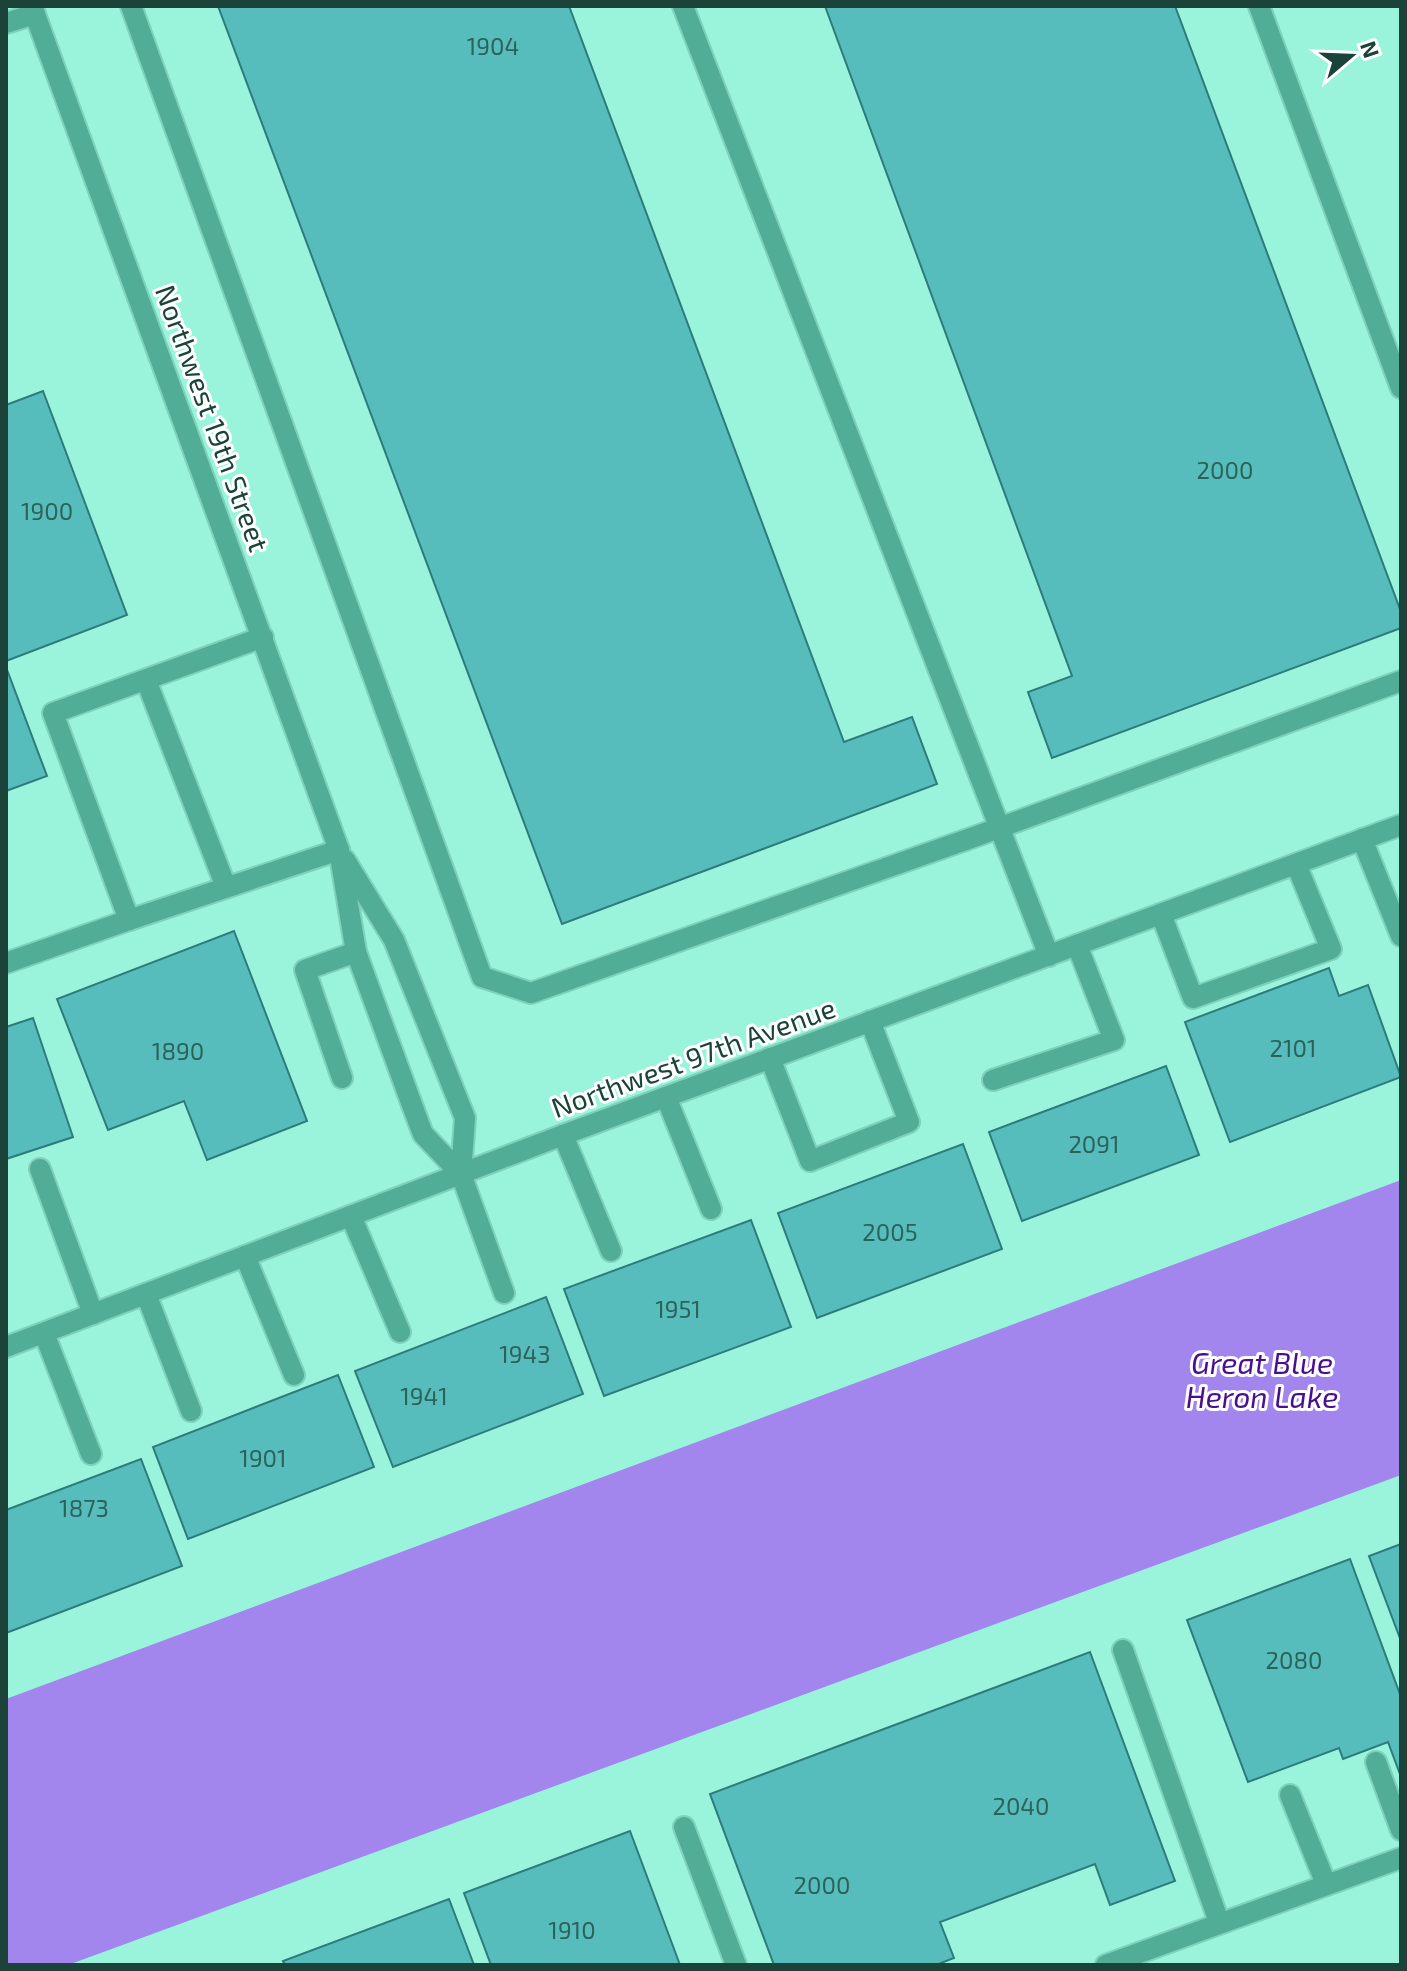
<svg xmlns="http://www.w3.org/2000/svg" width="1407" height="1971" font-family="'Exo 2',sans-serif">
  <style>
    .water { fill: #a286ee }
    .building { fill: #57bdbc; stroke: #2d7c7b; stroke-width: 2 }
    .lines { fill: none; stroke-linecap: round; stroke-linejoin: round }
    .minor-casing { stroke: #80d1bb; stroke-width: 24 }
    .minor { stroke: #51ad96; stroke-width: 20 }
    .labels { text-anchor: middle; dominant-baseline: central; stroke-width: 6; stroke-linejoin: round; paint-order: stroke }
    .number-label { font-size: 24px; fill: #2b625a }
    .street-label { font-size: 28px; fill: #1c4339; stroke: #fff }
    .water-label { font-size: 30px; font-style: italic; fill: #48108e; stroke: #fff }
  </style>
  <rect width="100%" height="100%" fill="#99f4db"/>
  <!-- water -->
  <path class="water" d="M1401,1180V1475L68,1965H6V1699Z"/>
  <!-- building -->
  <g class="building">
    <path d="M218,6H569L844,742L912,717L937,784L562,924Z"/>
    <path d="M825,6H1175L1401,612V628L1052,758L1028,692L1072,676Z"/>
    <path d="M43,391L127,615L6,661V405Z"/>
    <path d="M6,667L47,776L6,791Z"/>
    <path d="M234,931L307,1121L207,1160L184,1101L108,1130L57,999Z"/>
    <path d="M1329,968L1339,996L1368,985L1401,1077L1230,1142L1185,1022Z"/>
    <path d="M33,1018L73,1137L6,1159V1027Z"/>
    <path d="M1166,1066L1199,1155L1022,1221L989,1132Z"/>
    <path d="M963,1144L1002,1249L817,1318L778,1213Z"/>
    <path d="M751,1220L791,1327L604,1396L564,1289Z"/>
    <path d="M546,1297L583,1394L393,1467L355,1371Z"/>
    <path d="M338,1375L374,1467L188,1539L153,1447Z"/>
    <path d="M141,1459L182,1566L6,1633V1510Z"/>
    <path d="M1401,1544V1641L1369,1556Z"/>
    <path d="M1350,1559L1401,1697V1777L1388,1742L1343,1759L1339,1748L1248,1782L1187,1620Z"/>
    <path d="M1090,1652L1175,1881L1110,1905L1095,1864L940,1922L954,1958L936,1965H774L710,1794Z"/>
    <path d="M630,1831L680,1965H491L464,1893Z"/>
    <path d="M449,1899L474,1965H285L283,1961Z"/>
  </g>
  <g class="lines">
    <defs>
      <g id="minor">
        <path d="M32,6L339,850L356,952L415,1113L423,1134L461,1174L504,1293"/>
        <path d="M131,6L482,977L531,993L974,837L1401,681"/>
        <path d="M683,6L1049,956"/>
        <path d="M1259,6L1401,388"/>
        <path d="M6,23L35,14"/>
        <path d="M263,637L53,713L129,920L339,850"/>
        <path d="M146,680L226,887"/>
        <path d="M1362,839L1401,936"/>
        <path d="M345,860L394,940L465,1118L461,1174"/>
        <path d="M1161,914L1193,998L1331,949L1296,864"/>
        <path d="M6,963L129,920"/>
        <path d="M770,1058L810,1161L909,1122L870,1021"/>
        <path d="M342,1078L305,970L356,952"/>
        <path d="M993,1080L1114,1040L1077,945"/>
        <path d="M666,1097L711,1209"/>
        <path d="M563,1135L611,1251"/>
        <path d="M40,1169L93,1314"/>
        <path d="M351,1216L400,1332"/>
        <path d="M245,1256L294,1375"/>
        <path d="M146,1294L191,1411"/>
        <path d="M44,1333L91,1454"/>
        <path d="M6,1347L563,1135L1401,825"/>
        <path d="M1123,1650L1219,1922"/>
        <path d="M1376,1762L1401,1830"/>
        <path d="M1290,1795L1326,1884"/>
        <path d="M684,1827L736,1965"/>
        <path d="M1106,1965L1401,1858"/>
      </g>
    </defs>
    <!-- minor casing -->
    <use href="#minor" class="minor-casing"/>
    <!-- minor -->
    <use href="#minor" class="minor"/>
  </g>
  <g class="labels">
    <!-- number labels -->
    <g class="number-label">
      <text x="493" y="45">1904</text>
      <text x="1225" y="469">2000</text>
      <text x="47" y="510">1900</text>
      <text x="1293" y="1047">2101</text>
      <text x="178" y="1050">1890</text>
      <text x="1094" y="1143">2091</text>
      <text x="890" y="1231">2005</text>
      <text x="678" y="1308">1951</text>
      <text x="525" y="1353">1943</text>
      <text x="424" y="1395">1941</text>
      <text x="263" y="1457">1901</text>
      <text x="84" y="1507">1873</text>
      <text x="1294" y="1659">2080</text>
      <text x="1021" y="1805">2040</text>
      <text x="822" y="1884">2000</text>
      <text x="572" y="1929">1910</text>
    </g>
    <!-- street labels -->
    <g class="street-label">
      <text transform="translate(213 418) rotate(70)">Northwest 19th Street</text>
      <text transform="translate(693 1057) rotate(-20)">Northwest 97th Avenue</text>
    </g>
    <!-- water labels -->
    <g class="water-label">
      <text x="1262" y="1362">Great Blue<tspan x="1262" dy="34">Heron Lake</tspan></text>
    </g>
  </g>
  <!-- border -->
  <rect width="1407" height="1971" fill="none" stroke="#1c4339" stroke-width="16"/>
  <!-- north arrow -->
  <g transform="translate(1351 56) rotate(71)" stroke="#ffffff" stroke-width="6" paint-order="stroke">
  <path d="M0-6L14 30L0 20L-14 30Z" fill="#1c4339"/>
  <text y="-12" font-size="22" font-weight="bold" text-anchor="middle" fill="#1c4339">N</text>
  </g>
</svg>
